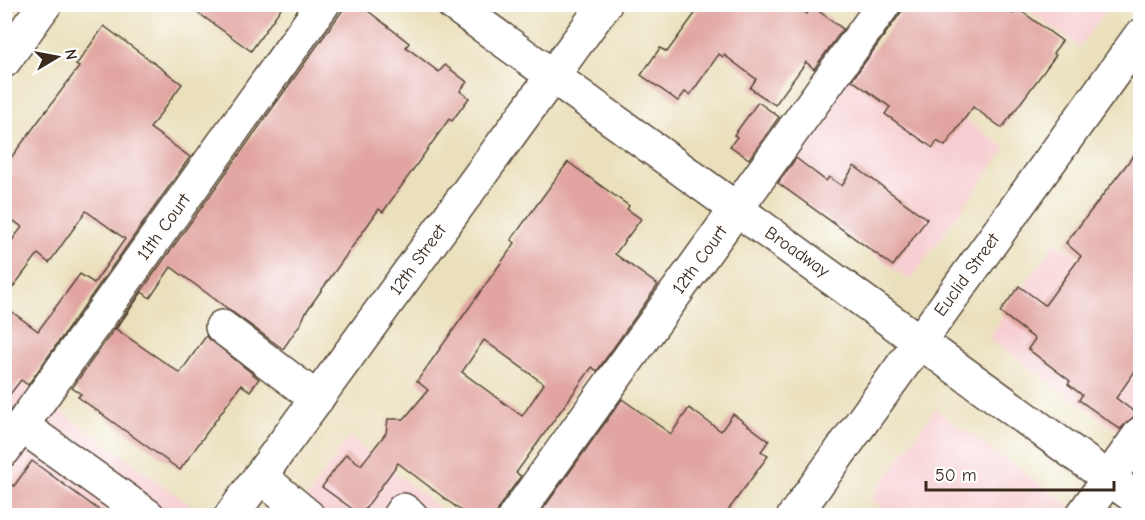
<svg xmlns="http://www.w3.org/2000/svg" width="1145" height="520" font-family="'Comic Neue',sans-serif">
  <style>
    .built { fill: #f7cfd2 }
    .building { fill: #e1a4a0; fill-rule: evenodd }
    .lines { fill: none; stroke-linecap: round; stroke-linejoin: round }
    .minor-casing { stroke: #554536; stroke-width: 36 }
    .minor { stroke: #fff; stroke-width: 33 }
    .labels { text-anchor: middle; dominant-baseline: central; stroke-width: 4.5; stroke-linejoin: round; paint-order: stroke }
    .street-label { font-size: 18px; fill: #3b2a1e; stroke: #fff }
  </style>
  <rect width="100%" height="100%" fill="#fff"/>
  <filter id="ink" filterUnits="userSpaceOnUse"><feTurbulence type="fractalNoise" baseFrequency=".0167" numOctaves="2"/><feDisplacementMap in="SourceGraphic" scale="12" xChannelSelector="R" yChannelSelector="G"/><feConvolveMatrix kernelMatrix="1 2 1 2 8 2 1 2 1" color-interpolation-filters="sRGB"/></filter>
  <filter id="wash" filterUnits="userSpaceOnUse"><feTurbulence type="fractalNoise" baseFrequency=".008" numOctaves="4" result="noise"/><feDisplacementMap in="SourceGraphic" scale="24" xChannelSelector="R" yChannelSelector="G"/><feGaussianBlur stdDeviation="1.35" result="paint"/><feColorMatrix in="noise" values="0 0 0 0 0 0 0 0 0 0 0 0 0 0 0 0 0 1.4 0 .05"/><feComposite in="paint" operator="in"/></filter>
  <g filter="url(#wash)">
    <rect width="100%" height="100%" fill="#eae0bc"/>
    <!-- built -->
    <g class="built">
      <path d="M1021,5H1110L1079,47Z"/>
      <path d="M867,46L1006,148L910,281L771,179Z"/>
      <path d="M1056,241L1140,301V411L1123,435L988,338Z"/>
      <path d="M5,370L204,515H5Z"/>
      <path d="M935,409L1084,515H892L870,499Z"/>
      <path d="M349,437L449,515L294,516Z"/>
    </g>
    <g id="blocks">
      <!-- building -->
      <g class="building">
        <path d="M186,4H284L251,51Z"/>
        <path d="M347,4H359L381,21L409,43L406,47L439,72L445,65L467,82L460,91L469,98L452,121L449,119L383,212L379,209L306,312L301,323L283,349L171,267L150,298L142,292L116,329L180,373L206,336L259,379L250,391L241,385L180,470L78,397L81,394L72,388Z"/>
        <path d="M702,4H794L807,14L813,7L843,29L814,69L806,62L775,105L750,88L756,79L724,55L723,57L719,54L690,95L685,92L678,101L641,75L660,48L667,52Z"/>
        <path d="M907,4H1000L1013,14L1017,8L1062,41L1053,53L1056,55L1002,128L973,107L945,146L937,141L933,148L885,114L890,107L852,80Z"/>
        <path d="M104,26L182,84L150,128L190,157L28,385L21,380L4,402V306L38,331L80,274L94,283L125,239L86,211L49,263L38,254L4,299V251L22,227L4,214V167L79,67L76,65Z"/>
        <path d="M758,102L779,117L749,159L730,146L737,137L734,135Z"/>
        <path d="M1140,147V364L1116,398L1137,414L1120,429L1079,400L1082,395L1068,384L1070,381L1028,349L1035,339L1000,312L1019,286L1045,305L1081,256L1066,243Z"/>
        <path d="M796,158L826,181L829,177L842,186L854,166L927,219L893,266L778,183Z"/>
        <path d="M568,162L629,206L627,209L641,219L615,254L658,285L597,371L592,367L516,473L521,476L500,505L496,516H468L398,463L361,515L322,487L346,454L361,465L386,433L388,419H404L428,390L417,381L515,243L511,240ZM484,340L544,384L522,416L462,372Z"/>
        <path d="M622,399L671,434L689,408L721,431L733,414L769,441L761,451L768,456L724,516H538Z"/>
        <path d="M32,461L107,516H4V479L14,486Z"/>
      </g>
    </g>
  </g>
  <g filter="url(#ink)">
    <use href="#blocks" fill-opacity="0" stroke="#554536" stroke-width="1.5"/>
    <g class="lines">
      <defs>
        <g id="minor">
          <path d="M453,4L1140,501"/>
          <path d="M4,61L45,4"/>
          <path d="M222,327L317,399"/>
          <path d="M22,426L148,516"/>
          <path d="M4,450L323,4"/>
          <path d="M260,476L308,516"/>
          <path d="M231,516L605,4"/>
          <path d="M399,516L403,510L411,516"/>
          <path d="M515,516L884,4"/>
          <path d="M794,516L1140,36"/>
          <path d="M1082,516L1140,434"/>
        </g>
      </defs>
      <!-- minor casing -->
      <use href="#minor" class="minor-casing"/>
      <!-- minor -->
      <use href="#minor" class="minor"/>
    </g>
  </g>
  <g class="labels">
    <!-- street labels -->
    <g class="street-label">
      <text transform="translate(164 227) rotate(-54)">11th Court</text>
      <text transform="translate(797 252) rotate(35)">Broadway</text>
      <text transform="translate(418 260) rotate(-54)">12th Street</text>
      <text transform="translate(700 260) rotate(-54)">12th Court</text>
      <text transform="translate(967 275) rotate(-54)">Euclid Street</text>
    </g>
  </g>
  <!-- margin -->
  <rect width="1145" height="520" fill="none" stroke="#fff" stroke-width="24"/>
  <!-- north arrow -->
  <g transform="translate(57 57) rotate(80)" stroke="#ffffff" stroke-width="4.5" paint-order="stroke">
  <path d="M0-4.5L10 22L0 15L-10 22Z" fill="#3b2a1e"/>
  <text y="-9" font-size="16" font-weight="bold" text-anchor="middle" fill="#3b2a1e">N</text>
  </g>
  <!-- scale -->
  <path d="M926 481v9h188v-9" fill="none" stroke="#3b2a1e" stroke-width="3"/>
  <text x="935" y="481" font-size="18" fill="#3b2a1e" stroke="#ffffff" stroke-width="4.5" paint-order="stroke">50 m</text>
</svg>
